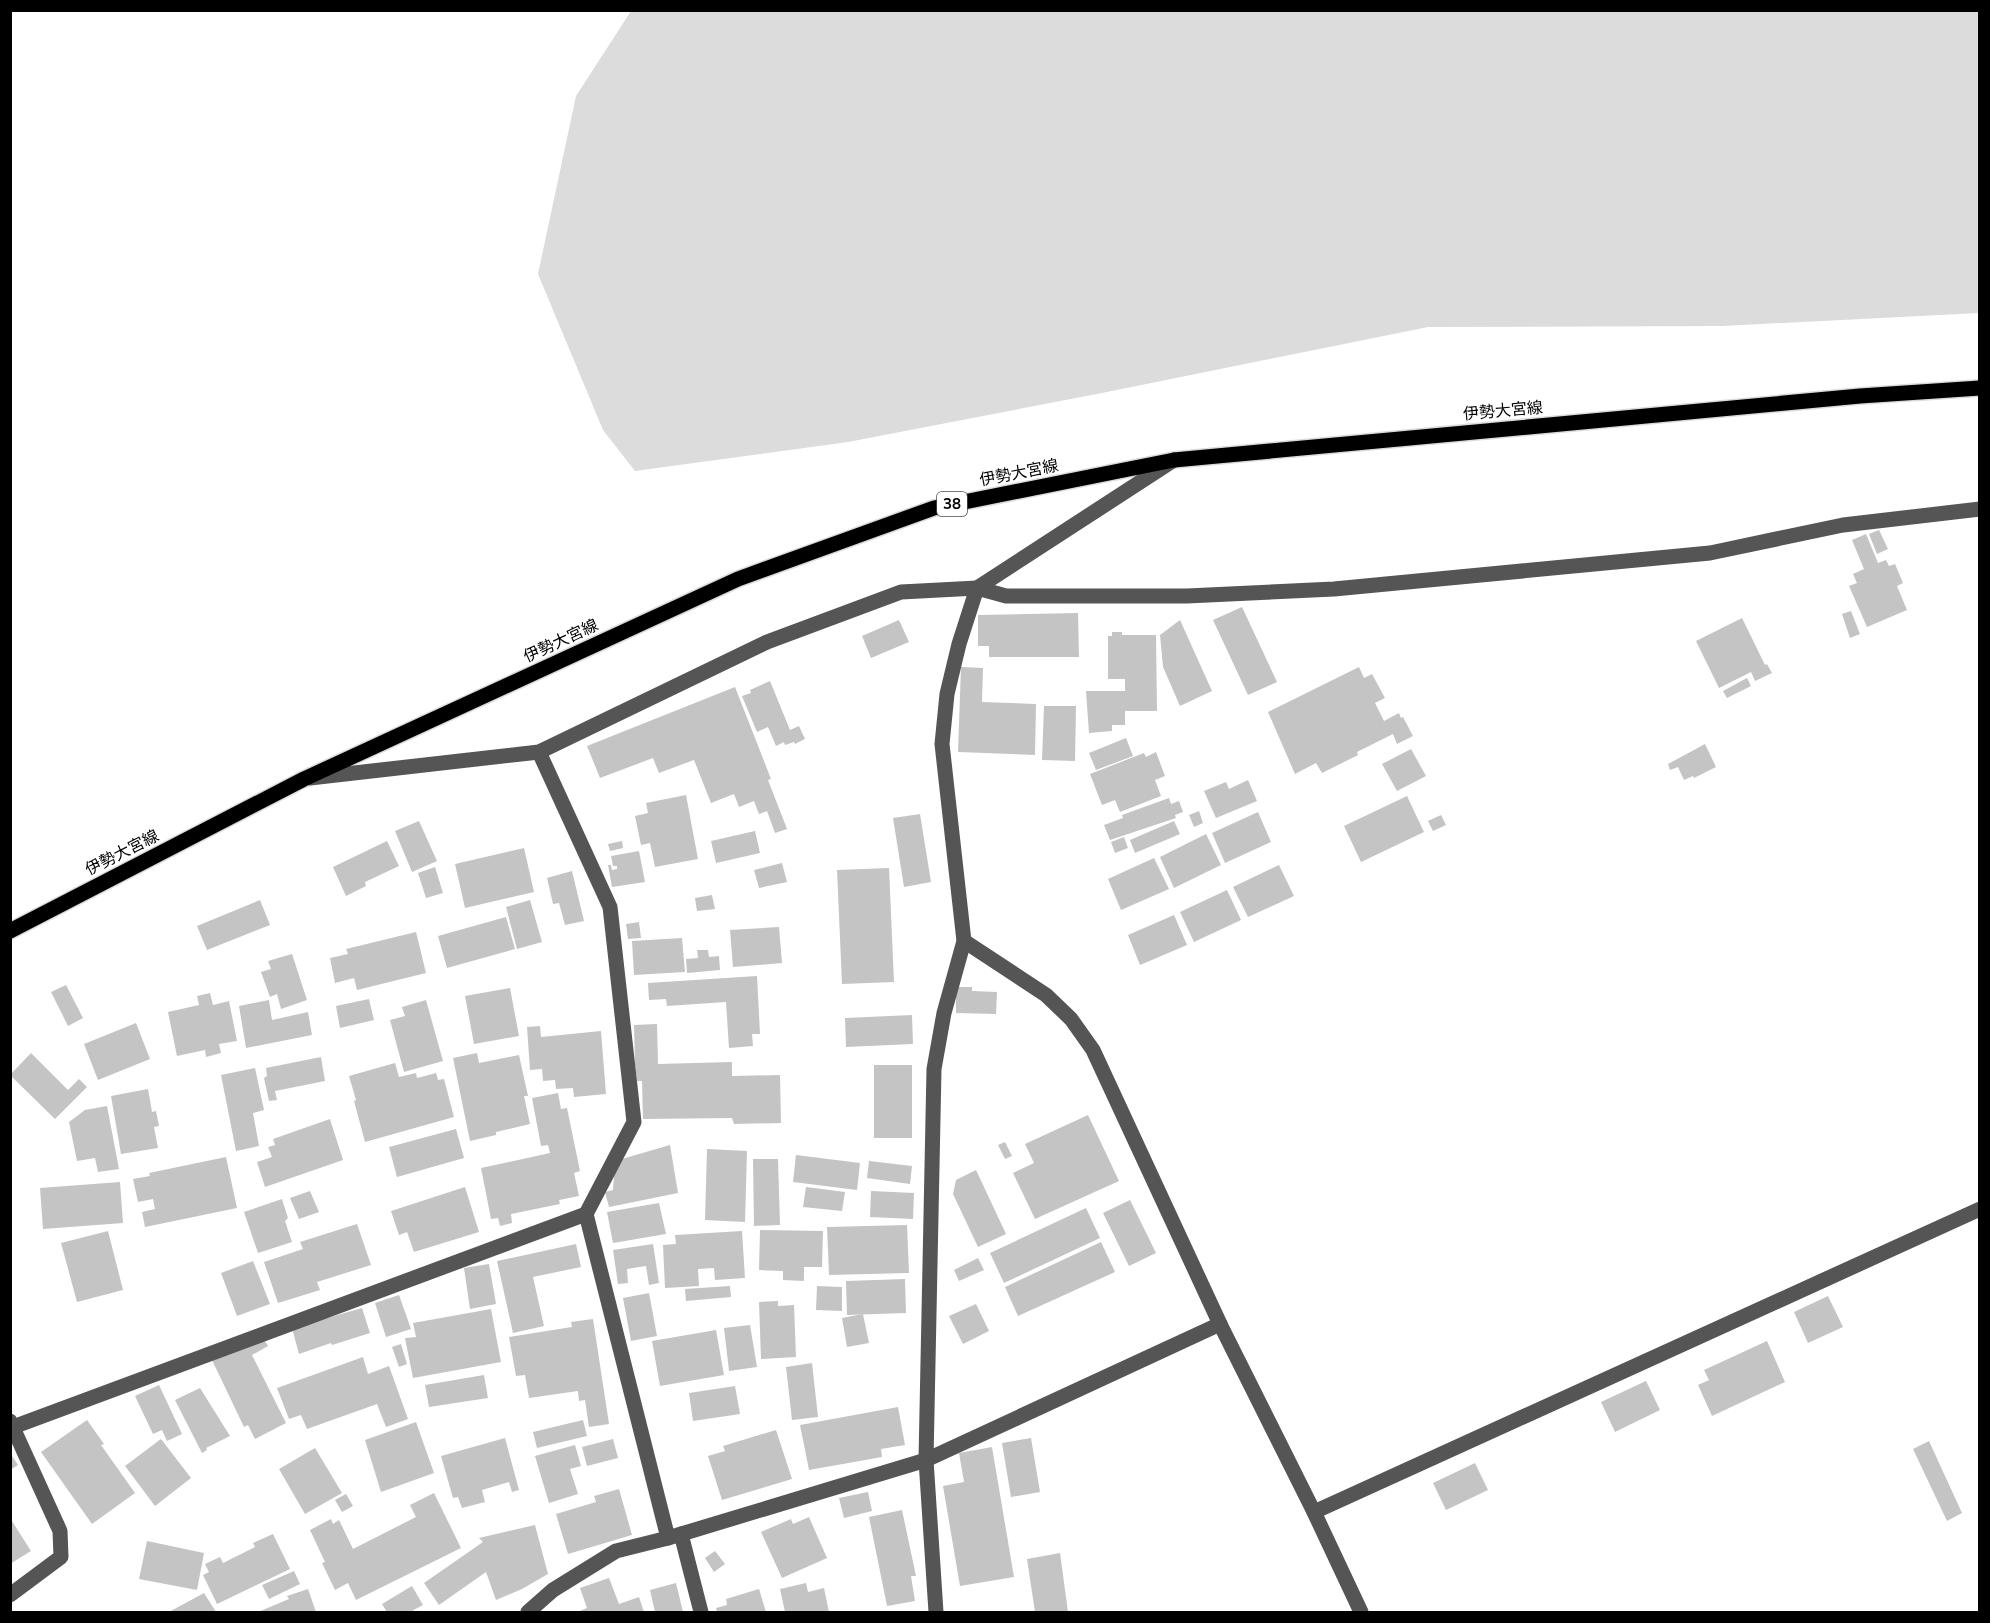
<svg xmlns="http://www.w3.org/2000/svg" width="1990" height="1623" font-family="'Nunito Sans','Noto Sans JP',sans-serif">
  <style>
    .green { fill: #dcdcdc }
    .building { fill: #c4c4c4 }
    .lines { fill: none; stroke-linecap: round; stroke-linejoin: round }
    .major-casing { stroke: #dbdbdb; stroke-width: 18 }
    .minor { stroke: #555; stroke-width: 15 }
    .major { stroke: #000; stroke-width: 15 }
    .labels { text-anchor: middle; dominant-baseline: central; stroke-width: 4.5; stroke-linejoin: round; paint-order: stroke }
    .shield { fill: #fff; stroke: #4c4c4c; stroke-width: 1.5 }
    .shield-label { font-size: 15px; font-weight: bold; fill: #000 }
    .street-label { font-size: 16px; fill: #000; stroke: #fff }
  </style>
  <rect width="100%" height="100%" fill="#fff"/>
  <!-- green -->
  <path class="green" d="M631,11H1979V313L1722,326L1428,327L1102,393L848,442L635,471L603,430L538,274L576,96Z"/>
  <!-- building -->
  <g class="building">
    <path d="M1879,530L1888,549L1877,554L1869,534Z"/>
    <path d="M1866,534L1878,563L1886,560L1889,566L1895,564L1903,583L1897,586L1907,610L1867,627L1849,586L1857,583L1853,574L1864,569L1852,540Z"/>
    <path d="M1242,607L1277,682L1248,695L1213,620Z"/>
    <path d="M1851,611L1860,634L1850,638L1842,614Z"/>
    <path d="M1078,613L1079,657H989V646H978V615Z"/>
    <path d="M1742,618L1765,665L1767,664L1772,673L1755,681L1751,672L1719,688L1696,641Z"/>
    <path d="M899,620L909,642L871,658L862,636Z"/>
    <path d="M1180,620L1212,691L1180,706L1163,667L1160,635Z"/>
    <path d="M1112,632H1122V635H1156L1157,711H1125V725H1112V731L1089,733L1086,691H1125V679H1108V636H1112Z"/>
    <path d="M961,667L983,668L982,702L1036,704L1035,755L958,752Z"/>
    <path d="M1359,667L1364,678L1372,674L1385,698L1375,703L1384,721L1399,713L1401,718L1403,717L1413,736L1397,744L1393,734L1357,752L1358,755L1322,773L1316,763L1295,774L1268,712Z"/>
    <path d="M1747,678L1751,686L1727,698L1723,691Z"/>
    <path d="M770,681L790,730L799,726L805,739L795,744L794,742L785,745L784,742L776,746L768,727L757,732L742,696L751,693L750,690Z"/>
    <path d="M735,687L771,779L768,780L787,829L775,833L767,811L759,814L754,801L739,807L734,794L711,803L694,760L659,773L653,758L600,778L587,746Z"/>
    <path d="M1044,706H1076L1075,761L1042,760Z"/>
    <path d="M1126,738L1133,756L1096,770L1089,753Z"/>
    <path d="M1705,744L1716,767L1694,778L1693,776L1684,780L1678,767L1670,770L1668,764Z"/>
    <path d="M1411,749L1426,776L1397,791L1382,764Z"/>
    <path d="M1156,752L1165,776L1155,780L1161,796L1120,812L1115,800L1102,805L1090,774L1144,753L1146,757Z"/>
    <path d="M1248,780L1257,801L1216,818L1204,791L1226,782L1229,789Z"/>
    <path d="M686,795L698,859L655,867L650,843L641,845L635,816L648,813L646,803Z"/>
    <path d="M1407,796L1424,832L1361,862L1344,826Z"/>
    <path d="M1169,798L1171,804L1179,801L1183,812L1175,815L1176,818L1110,840L1104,825L1123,818L1122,815Z"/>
    <path d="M1199,811L1203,823L1194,827L1189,815Z"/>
    <path d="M1258,812L1271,842L1225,863L1212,833Z"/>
    <path d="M920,814L931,882L904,887L893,818Z"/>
    <path d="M1441,815L1446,825L1433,831L1428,821Z"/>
    <path d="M419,821L437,861L412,872L395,831Z"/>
    <path d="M1174,821L1180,834L1135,853L1130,840Z"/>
    <path d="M755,831L760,853L716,863L711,841Z"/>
    <path d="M1206,834L1221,865L1174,888L1160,857Z"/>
    <path d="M1124,837L1128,848L1115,853L1111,842Z"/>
    <path d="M387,841L399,866L365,882L366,886L346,896L333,867Z"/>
    <path d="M622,841L623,848L610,851L608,844Z"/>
    <path d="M524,848L534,892L465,908L455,864Z"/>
    <path d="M639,851L645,882L612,887L608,865H611L612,870L617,869V866H613L611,856Z"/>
    <path d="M1154,858L1169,889L1121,910L1108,879Z"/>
    <path d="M782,863L787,882L759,888L754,870Z"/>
    <path d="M1279,865L1294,896L1248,917L1233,887Z"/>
    <path d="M435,867L443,893L426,898L418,873Z"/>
    <path d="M889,868L894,982L842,984L837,870Z"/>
    <path d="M572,871L584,921L565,925L559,903L553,904L547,878Z"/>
    <path d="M1227,890L1241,920L1194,942L1180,912Z"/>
    <path d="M712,895L715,909L697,911L695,898Z"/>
    <path d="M260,900L270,925L207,950L197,926Z"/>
    <path d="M530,900L542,942L517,949L506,907Z"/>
    <path d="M1174,915L1187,945L1140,965L1128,935Z"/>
    <path d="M506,917L515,949L447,968L438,936Z"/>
    <path d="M639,922L641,938L628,939L626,924Z"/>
    <path d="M779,927L782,963L733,967L730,930Z"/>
    <path d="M416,932L426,973L357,990L354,978L335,983L330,958L348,954L346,949Z"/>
    <path d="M682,938L685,972L634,975L632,941Z"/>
    <path d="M697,950H708L709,957L719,956L720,970L687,973L686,959L698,958Z"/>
    <path d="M292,954L307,1000L281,1009L277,994L270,997L261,972L271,969L268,961Z"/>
    <path d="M757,976L760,1034H752L753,1046L729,1048L726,1002L667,1006L666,999L649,1000L648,983Z"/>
    <path d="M66,985L83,1018L68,1026L51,992Z"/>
    <path d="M956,987H972V991L997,992L996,1014L956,1013Z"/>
    <path d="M510,988L519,1036L474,1044L465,996Z"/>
    <path d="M210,993L213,1005L229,1001L237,1041L219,1044L221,1053L206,1057L205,1050L177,1056L168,1012L199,1005L197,996Z"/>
    <path d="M369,999L374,1020L340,1028L336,1006Z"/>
    <path d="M269,1000L272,1020L308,1012L312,1035L246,1048L239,1006Z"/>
    <path d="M426,1000L443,1061L404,1072L390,1020L405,1016L402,1007Z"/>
    <path d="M912,1015L913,1044L846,1047L845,1018Z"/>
    <path d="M136,1023L150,1059L98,1080L84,1044Z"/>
    <path d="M657,1024L658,1064L732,1062V1076L780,1075L781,1123L734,1124L732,1118L643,1119L642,1081H637L635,1064L634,1025Z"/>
    <path d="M540,1026L541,1037L601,1031L606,1094L574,1097L573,1088L556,1089L555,1080L543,1081L542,1069L530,1070L527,1027Z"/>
    <path d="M31,1053L68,1090L79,1079L87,1087L55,1119L10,1075Z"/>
    <path d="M477,1053L479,1063L519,1055L528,1096H524L530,1124L496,1132V1135L470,1141L453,1058Z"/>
    <path d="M321,1057L325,1081L275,1091L277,1100L269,1101L264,1078L267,1076L266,1068Z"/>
    <path d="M395,1063L399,1077L416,1073L417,1078L436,1073L438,1080L444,1079L454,1117L365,1142L354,1101L356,1100L349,1076Z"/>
    <rect x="874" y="1065" width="38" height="73"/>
    <path d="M255,1068L264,1110L253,1113L259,1146L236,1151L221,1075Z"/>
    <path d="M148,1089L152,1112L156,1111L159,1126L154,1127L158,1148L121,1154L111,1096Z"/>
    <path d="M558,1093L561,1109L567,1108L580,1171L574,1173L579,1196L559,1200L560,1204L511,1214L512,1223L500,1226L498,1218L491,1219L481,1168L550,1153L548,1145L541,1146L532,1098Z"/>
    <path d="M107,1106L119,1169L98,1172L95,1158L77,1161L69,1122L85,1110Z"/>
    <path d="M1088,1115L1119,1181L1035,1219L1013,1173L1034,1163L1025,1144Z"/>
    <path d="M330,1119L343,1160L265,1187L257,1162L272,1157L268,1147L275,1145L273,1139Z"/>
    <path d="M456,1129L464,1158L397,1177L389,1147Z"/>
    <path d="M1005,1142L1012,1156L1005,1159L998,1145Z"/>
    <path d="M670,1145L678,1193L609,1207L605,1192L613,1190L615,1161Z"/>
    <path d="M707,1149L747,1151L745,1222L705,1220Z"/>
    <path d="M796,1155L860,1163L857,1190L793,1182Z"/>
    <path d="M226,1157L237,1208L145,1227L142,1212L155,1209L153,1199L138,1202L133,1179L150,1176L149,1173Z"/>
    <path d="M753,1159H778L780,1225L754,1226Z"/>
    <path d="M869,1161L912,1166L910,1184L867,1178Z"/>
    <path d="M976,1170L1006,1234L978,1247L953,1194L956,1180Z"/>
    <path d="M120,1182L123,1223L43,1229L40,1188Z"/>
    <path d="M465,1187L479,1232L414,1252L407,1232L399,1235L391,1211Z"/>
    <path d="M806,1187L845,1192L842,1211L803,1207Z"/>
    <path d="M310,1191L319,1212L299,1219L290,1198Z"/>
    <path d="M871,1191L914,1193L913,1219L870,1217Z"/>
    <path d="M282,1199L288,1218L285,1221L292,1242L258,1253L244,1212Z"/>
    <path d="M1130,1200L1156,1253L1129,1266L1103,1213Z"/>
    <path d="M659,1203L666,1234L613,1243L607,1212Z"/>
    <path d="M1086,1208L1100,1238L1004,1283L990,1253Z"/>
    <path d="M357,1224L371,1265L317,1282L320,1290L278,1303L264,1262L303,1249L300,1242Z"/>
    <path d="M907,1225L909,1273L829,1275L827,1227Z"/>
    <path d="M760,1230L823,1231L822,1267H804V1281L783,1280V1271L759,1270Z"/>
    <path d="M108,1231L123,1290L77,1302L61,1243Z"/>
    <path d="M742,1231L745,1278L715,1280L714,1268L698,1269L699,1286L665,1288L663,1245L676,1244L675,1235Z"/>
    <path d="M1101,1242L1115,1272L1018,1316L1005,1287Z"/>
    <path d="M576,1244L581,1267L533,1277L544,1326L513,1333L497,1261Z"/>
    <path d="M653,1244L659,1283L649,1285L646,1266L627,1269L628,1283L618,1284L613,1250Z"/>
    <path d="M978,1258L984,1270L959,1281L954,1270Z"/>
    <path d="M253,1261L270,1304L237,1316L221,1273Z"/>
    <path d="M489,1264L496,1304L470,1309L464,1268Z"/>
    <path d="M905,1279L906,1313L847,1315L846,1281Z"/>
    <path d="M730,1286L731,1297L686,1301L685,1289Z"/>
    <path d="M817,1286L842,1287V1311L816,1310Z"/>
    <path d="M649,1293L657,1336L631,1341L623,1298Z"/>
    <path d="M399,1295L411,1329L386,1337L375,1303Z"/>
    <path d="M1828,1296L1843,1327L1808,1343L1794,1312Z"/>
    <path d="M778,1301V1306L794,1305L796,1357L761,1359L759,1302Z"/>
    <path d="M976,1304L989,1331L963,1344L949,1316Z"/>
    <path d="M362,1308L370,1333L332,1345L331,1343L299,1354L292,1328Z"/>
    <path d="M491,1309L501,1362L413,1378L405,1338L416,1337L413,1323Z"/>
    <path d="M863,1314L869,1343L847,1347L842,1318Z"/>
    <path d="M593,1319L609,1424L589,1427L585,1400L579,1401L578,1391L529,1398L525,1375L516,1376L509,1337L572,1327L571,1322Z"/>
    <path d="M750,1325L757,1367L729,1371L724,1328Z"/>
    <path d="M716,1330L724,1375L660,1386L652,1341Z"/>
    <path d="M263,1338L268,1346L252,1355L286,1423L255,1439L248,1425L244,1427L212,1360Z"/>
    <path d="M1767,1341L1785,1382L1712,1416L1698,1385L1709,1380L1704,1370Z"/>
    <path d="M401,1344L407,1364L399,1367L392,1347Z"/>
    <path d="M363,1357L368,1374L389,1366L408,1419L386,1427L377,1404L307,1429L301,1415L289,1419L277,1388Z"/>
    <path d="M812,1363L818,1417L792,1420L786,1367Z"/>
    <path d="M484,1375L488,1398L429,1407L425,1385Z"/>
    <path d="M1646,1381L1660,1410L1615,1432L1601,1402Z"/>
    <path d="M159,1385L182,1434L167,1441L162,1430L153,1434L135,1396Z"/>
    <path d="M735,1386L740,1414L693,1421L689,1393Z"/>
    <path d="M200,1388L230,1436L206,1448L207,1450L202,1453L175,1400Z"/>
    <path d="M898,1407L905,1445L881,1449L882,1457L809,1470L800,1425Z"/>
    <path d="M87,1420L104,1444L101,1445L135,1493L92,1524L41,1452Z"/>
    <path d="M583,1420L587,1436L537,1448L533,1432Z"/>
    <path d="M416,1422L434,1473L381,1492L365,1440Z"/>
    <path d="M776,1430L792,1479L722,1500L708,1456L725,1451L723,1446Z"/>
    <path d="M505,1438L519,1490L512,1492L509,1482L482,1490L485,1502L462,1508L458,1497L453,1498L441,1456Z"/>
    <path d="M1031,1438L1040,1492L1011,1497L1002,1443Z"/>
    <path d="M161,1439L191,1478L155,1506L125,1466Z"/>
    <path d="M613,1439L618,1458L587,1466L582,1447Z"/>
    <path d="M1929,1441L1962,1513L1947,1521L1913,1449Z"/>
    <path d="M575,1445L581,1466L570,1469L578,1494L549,1503L535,1456Z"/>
    <path d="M992,1447L1014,1577L960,1586L943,1486L964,1482L959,1453Z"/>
    <path d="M315,1448L342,1493L305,1514L279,1469Z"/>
    <path d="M10,1453L18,1465L10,1470Z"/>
    <path d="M1475,1463L1488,1490L1446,1510L1433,1483Z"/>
    <path d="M619,1489L632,1535L568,1554L556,1514L596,1502L594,1496Z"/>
    <path d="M868,1492L872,1511L844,1518L839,1498Z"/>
    <path d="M434,1493L461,1548L356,1600L348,1583L335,1590L322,1563L325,1562L310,1530L331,1519L333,1524L339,1520L353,1549L416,1517L410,1505Z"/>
    <path d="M346,1494L353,1506L342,1512L335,1500Z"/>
    <path d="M902,1510L916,1576H911L915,1601L887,1606L869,1517Z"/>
    <path d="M809,1517L827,1558L782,1578L761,1532L791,1519L793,1524Z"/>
    <path d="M10,1518L31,1551L10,1564Z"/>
    <path d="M535,1525L548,1574L522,1589L496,1600L486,1572L439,1605L424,1583L483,1542L479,1538Z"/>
    <path d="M273,1534L290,1569L217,1604L203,1575L209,1572L205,1564L220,1557L223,1563L255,1547L253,1543Z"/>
    <path d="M147,1541L204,1553L197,1590L139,1579Z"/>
    <path d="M715,1551L725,1564L714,1572L705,1558Z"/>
    <path d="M1060,1553L1068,1612H1035L1027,1559Z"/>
    <path d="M294,1571L300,1584L269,1599L262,1585Z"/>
    <path d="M609,1578L619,1604L639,1597L644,1612H577L587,1608L580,1588Z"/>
    <path d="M676,1583L683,1612H655L650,1590Z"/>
    <path d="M806,1583L808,1592L824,1588L829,1612H785L780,1589Z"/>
    <path d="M412,1586L423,1605L410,1612H387L382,1604Z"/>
    <path d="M308,1589L316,1612H258L289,1599L287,1596Z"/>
    <path d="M759,1589L766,1612H717L716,1608L727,1605L726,1599Z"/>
    <path d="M204,1593L216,1612H169Z"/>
  </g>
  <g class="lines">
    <defs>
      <path id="major" d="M10,931L304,779L738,579L934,508L1174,460L1860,396L1980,388"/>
    </defs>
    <!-- major casing -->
    <use href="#major" class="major-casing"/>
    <!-- minor -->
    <g class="minor">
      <path d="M539,752L610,907L634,1122L586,1214L668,1538"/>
      <path d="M310,778L539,752L767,642L901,592L977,588L1006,596H1187L1334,589L1710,553L1843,525L1980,509"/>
      <path d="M964,941L1046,995L1071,1019L1093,1050L1220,1324L1314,1512L1361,1612"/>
      <path d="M10,1421L60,1531L61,1557L10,1595"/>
      <path d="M13,1427L586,1214"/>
      <path d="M1314,1512L1980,1209"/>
      <path d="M681,1534L701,1612"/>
      <path d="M528,1612L553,1590L616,1551L668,1538L926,1460L1220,1324"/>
      <path d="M936,1612L926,1460L934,1069L944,1013L964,941L942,744L947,694L959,644L977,588L1174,460"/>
    </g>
    <!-- major -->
    <use href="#major" class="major"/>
  </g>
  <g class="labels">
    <!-- shield labels -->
    <rect class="shield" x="937" y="492" width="30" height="24" rx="4.5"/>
    <g class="shield-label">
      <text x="952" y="504">38</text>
    </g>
    <!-- street labels -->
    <g class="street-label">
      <text transform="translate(1503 411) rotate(-5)">伊勢大宮線</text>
      <text transform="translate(1019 473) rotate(-11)">伊勢大宮線</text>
      <text transform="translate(561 641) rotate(-25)">伊勢大宮線</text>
      <text transform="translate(122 853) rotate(-27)">伊勢大宮線</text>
    </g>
  </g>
  <!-- border -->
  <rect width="1990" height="1623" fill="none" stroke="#000000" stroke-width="24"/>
</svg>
